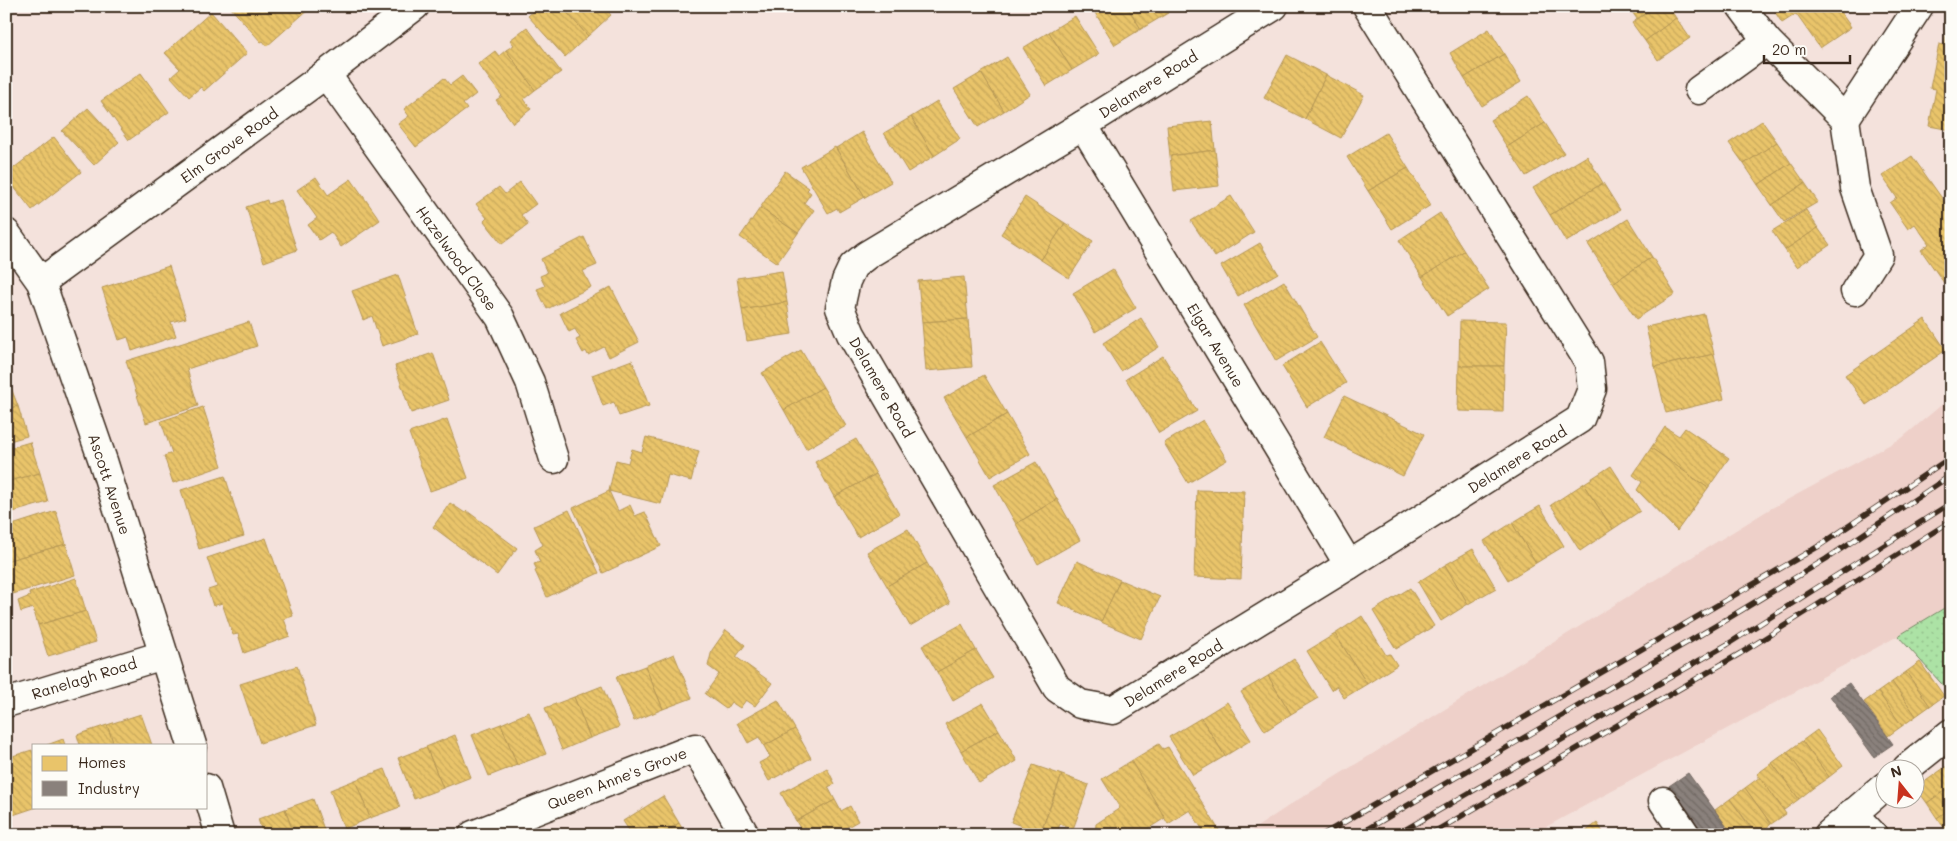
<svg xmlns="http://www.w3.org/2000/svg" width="1957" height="841" font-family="Mali,sans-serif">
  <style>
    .built { fill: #eed0c9 }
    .grass { fill: url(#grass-dots); stroke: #748662 }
    .homes { fill: url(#homes-back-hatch); stroke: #b59653 }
    .industry { fill: url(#industry-back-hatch); stroke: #726760 }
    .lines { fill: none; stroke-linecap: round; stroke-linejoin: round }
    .minor-casing { stroke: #3b2a1e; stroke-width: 31 }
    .minor { stroke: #fdfcf7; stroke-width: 28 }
    .rail-casing { stroke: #3b2a1e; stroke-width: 5.5 }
    .rail { stroke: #fdfcf7; stroke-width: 4; stroke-dasharray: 11; stroke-linecap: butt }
    .labels { text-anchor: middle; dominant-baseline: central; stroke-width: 5; stroke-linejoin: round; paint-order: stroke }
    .street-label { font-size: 15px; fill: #3b2a1e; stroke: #fdfcf7 }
  </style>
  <defs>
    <pattern id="grass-dots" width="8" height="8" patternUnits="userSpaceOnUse" patternTransform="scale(1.25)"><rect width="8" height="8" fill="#ace2a5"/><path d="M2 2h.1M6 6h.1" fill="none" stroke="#95c28e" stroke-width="1.8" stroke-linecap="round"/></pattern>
    <pattern id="homes-back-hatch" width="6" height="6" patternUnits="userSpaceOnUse" patternTransform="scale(1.25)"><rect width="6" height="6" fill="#e9c46a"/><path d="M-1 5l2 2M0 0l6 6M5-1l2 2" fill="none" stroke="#c9a95b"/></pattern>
    <pattern id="industry-back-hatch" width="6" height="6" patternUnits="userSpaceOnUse" patternTransform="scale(1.25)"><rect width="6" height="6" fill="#8a817c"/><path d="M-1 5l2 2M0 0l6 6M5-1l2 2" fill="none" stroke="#726a65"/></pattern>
  </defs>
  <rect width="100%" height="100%" fill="#f4e2dc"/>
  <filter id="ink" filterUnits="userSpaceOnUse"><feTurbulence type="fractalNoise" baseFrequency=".02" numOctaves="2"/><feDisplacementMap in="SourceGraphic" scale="10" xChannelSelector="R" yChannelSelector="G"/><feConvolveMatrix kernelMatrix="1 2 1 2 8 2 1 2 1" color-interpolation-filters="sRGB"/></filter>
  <g filter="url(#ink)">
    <!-- built -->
    <path class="built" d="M1951,397V604L1898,636L1531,835H1245L1296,801L1770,509L1902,438Z"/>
    <!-- grass -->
    <path class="grass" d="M1951,604V694L1898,636Z"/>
    <!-- homes -->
    <g class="homes">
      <path d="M308,6L310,8L267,46L263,41L261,42L230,7Z"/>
      <path d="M539,6H561L588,36L565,57L528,16Z"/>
      <path d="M561,6H603L611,15L588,36Z"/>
      <path d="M1094,6H1127L1141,29L1115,45L1092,8Z"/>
      <path d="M1127,6H1163L1168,13L1141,29Z"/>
      <path d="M1628,6H1656L1637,19Z"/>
      <path d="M1656,6H1668L1676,18L1645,41L1632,23Z"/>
      <path d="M1783,6H1836L1851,27L1820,48L1796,14L1782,23L1775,12Z"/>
      <path d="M1951,11V130L1929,126L1936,89L1930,88L1939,44L1944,45Z"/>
      <path d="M211,12L247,53L204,91L201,87L189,97L171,77L180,69L165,53Z"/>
      <path d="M1075,16L1099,54L1072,70L1049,32Z"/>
      <path d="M1676,18L1690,38L1658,60L1645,41Z"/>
      <path d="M527,27L561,72L535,90L506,50L514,45L510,40Z"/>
      <path d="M1489,29L1504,54L1464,78L1450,53Z"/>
      <path d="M1049,32L1072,70L1046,86L1023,48Z"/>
      <path d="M506,50L535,90L524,99L531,109L513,123L496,100L502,96L478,64L495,51L499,56Z"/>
      <path d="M1504,54L1521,82L1482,106L1464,78Z"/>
      <path d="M1287,55L1326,75L1305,119L1264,98Z"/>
      <path d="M1007,57L1030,94L1004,111L981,73Z"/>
      <path d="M141,73L169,112L129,140L101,101Z"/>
      <path d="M981,73L1004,111L978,127L954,89Z"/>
      <path d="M1326,75L1364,95L1341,138L1305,119Z"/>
      <path d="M462,76L476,94L463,104L467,109L416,147L398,124L409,116L404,109L444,78L450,85Z"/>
      <path d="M1528,96L1545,123L1507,147L1490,120Z"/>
      <path d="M937,101L960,139L934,156L911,117Z"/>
      <path d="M88,108L119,142L94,165L62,131Z"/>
      <path d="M911,117L934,156L908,172L884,133Z"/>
      <path d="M1212,121L1215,150L1170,156L1167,126Z"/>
      <path d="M1762,121L1777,142L1744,164L1729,143Z"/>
      <path d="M1545,123L1564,153L1526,176L1507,147Z"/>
      <path d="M862,132L891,182L865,197L836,148Z"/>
      <path d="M1386,133L1408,168L1368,191L1347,157Z"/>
      <path d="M54,137L81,172L32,210L6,177V174Z"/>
      <path d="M1777,142L1791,163L1758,185L1744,164Z"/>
      <path d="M835,147L865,197L839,212L837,208L828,213L801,167Z"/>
      <path d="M1215,150L1219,186L1174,191L1170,156Z"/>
      <path d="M1587,156L1603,183L1550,215L1533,188Z"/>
      <path d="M1912,156L1951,211V293L1921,250L1929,244L1915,224L1908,229L1890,203L1897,198L1882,176Z"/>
      <path d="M1791,163L1805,183L1772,205L1758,185Z"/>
      <path d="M1408,168L1431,205L1392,229L1368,191Z"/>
      <path d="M785,171L809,188L807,190L811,193L804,203L814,210L798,233L760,208Z"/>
      <path d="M316,177L328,195L351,179L380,220L341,247L331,232L319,240L308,225L317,218L297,190Z"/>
      <path d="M520,182L536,204L521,215L528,225L502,244L484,221L487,218L476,204L499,187L505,194Z"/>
      <path d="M1603,183L1620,210L1566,242L1550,215Z"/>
      <path d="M1805,183L1818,202L1784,222L1772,205Z"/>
      <path d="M1231,196L1254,232L1215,257L1191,221Z"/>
      <path d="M1025,197L1065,223L1041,260L1001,234Z"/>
      <path d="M267,200L268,204L280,200L297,250L264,262L246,207Z"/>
      <path d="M760,208L798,233L777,263L740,237Z"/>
      <path d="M1806,210L1818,228L1785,250L1772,231Z"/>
      <path d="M1440,213L1464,251L1422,277L1399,240Z"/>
      <path d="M1628,219L1652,257L1613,283L1588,244Z"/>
      <path d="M1065,223L1093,241L1069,278L1041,260Z"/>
      <path d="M1818,228L1830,245L1797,267L1785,250Z"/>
      <path d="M584,237L597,265L583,271L591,287L547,309L537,289L545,286L540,276L547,273L541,259Z"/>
      <path d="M1260,243L1278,273L1238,296L1221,266Z"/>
      <path d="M1464,251L1489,289L1447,316L1422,277Z"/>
      <path d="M1652,257L1675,294L1636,319L1613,283Z"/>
      <path d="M169,266L186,318L171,322L176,336L132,351L128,337L119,340L102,288Z"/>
      <path d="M1113,269L1136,308L1095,332L1073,293Z"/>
      <path d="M782,271L787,302L742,310L737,278Z"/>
      <path d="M398,275L418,334L382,346L372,316L363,320L352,291Z"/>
      <path d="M964,277L968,319L922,322L918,281Z"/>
      <path d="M1284,281L1317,337L1276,361L1244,305Z"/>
      <path d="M611,287L639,342L609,357L604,347L588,355L586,351L583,353L576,340L580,338L575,329L569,332L560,313Z"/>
      <path d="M787,302L792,334L747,341L742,310Z"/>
      <path d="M1704,314L1714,354L1655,367L1646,327Z"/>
      <path d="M1141,318L1159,347L1121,371L1103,343Z"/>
      <path d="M968,319L972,367L926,371L922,322Z"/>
      <path d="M1925,319L1946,350L1866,405L1845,375Z"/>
      <path d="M1460,321L1506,322L1504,366H1459Z"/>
      <path d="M249,322L257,346L187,369L198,406L146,423L126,361Z"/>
      <path d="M1320,342L1346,383L1307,407L1282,366Z"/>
      <path d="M801,350L823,387L784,410L762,373Z"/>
      <path d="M433,353L449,400L411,413L395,366Z"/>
      <path d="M1714,354L1724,399L1666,413L1655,367Z"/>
      <path d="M1163,356L1197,411L1159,433L1126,379Z"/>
      <path d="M632,360L649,406L619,416L614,402L603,406L592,375Z"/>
      <path d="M1459,366H1504L1503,412L1458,411Z"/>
      <path d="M6,375L18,406L6,409Z"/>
      <path d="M984,375L1007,414L967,437L944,398Z"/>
      <path d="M823,387L846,426L806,449L784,410Z"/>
      <path d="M1344,396L1424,434L1403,476L1324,437Z"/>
      <path d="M18,406L27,436L6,442V409Z"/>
      <path d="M203,407L222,466L173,483L164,456L172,453L161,421Z"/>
      <path d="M1007,414L1030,454L990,477L967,437Z"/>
      <path d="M447,419L468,478L430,491L409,433Z"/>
      <path d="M1203,420L1227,460L1188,483L1164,443Z"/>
      <path d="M1665,427L1679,436L1685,428L1729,458L1708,488L1651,448Z"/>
      <path d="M646,437L699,451L691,481L668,475L661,504L609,491L616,460L628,463L632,449L642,452Z"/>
      <path d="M856,439L876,474L834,497L815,462Z"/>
      <path d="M30,442L40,473L6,482V449Z"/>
      <path d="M1651,448L1708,488L1677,531L1637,490L1642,482L1633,475Z"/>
      <path d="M1036,462L1057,499L1016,524L994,485Z"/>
      <path d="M1611,466L1640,511L1613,529L1583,484Z"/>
      <path d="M40,473L48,502L6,514V482Z"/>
      <path d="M876,474L899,514L858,537L834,497Z"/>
      <path d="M225,476L244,536L199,549L181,490Z"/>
      <path d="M1583,484L1613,529L1580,551L1551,505Z"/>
      <path d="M1197,490L1244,491L1241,579L1194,577Z"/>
      <path d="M609,491L618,511L630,505L635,516L645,512L661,546L603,573L573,508Z"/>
      <path d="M1057,499L1080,540L1038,564L1016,524Z"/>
      <path d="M450,503L465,513L467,511L517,548L497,575L433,527Z"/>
      <path d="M1540,506L1564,546L1536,563L1512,523Z"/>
      <path d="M569,510L599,573L547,597L535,571L537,570L534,564L540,562L535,550L543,545L534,526Z"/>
      <path d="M56,511L66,544L6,561V527Z"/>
      <path d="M1512,523L1536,563L1508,580L1484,541Z"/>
      <path d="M908,529L927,563L887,586L867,552Z"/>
      <path d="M266,538L293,616L284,619L290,636L244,653L238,634L233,635L222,603L213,606L208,590L217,587L207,558Z"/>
      <path d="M66,544L75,575L13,594L6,573V561Z"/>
      <path d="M1473,549L1496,588L1468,604L1445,565Z"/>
      <path d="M1077,561L1120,580L1101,622L1058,603Z"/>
      <path d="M927,563L950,603L910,626L887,586Z"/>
      <path d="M1445,565L1468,604L1441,621L1418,582Z"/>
      <path d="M76,578L86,611L38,625L33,608L21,612L18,601L30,596L29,593Z"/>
      <path d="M1120,580L1160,597L1141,639L1101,622Z"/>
      <path d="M1410,588L1434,626L1396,649L1373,611Z"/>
      <path d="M86,611L96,642L48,656L38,625Z"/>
      <path d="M1362,616L1386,655L1390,654L1397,665L1367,684L1335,634Z"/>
      <path d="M962,624L976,650L937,672L922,646Z"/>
      <path d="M726,630L745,645L736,657L772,683L755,706L746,700L740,708L731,702L726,709L705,694L719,674L708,666L712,650Z"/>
      <path d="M1335,634L1367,684L1344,698L1337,686L1331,690L1307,651Z"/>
      <path d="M976,650L993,678L953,701L937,672Z"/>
      <path d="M674,654L692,698L663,709L645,666Z"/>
      <path d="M1294,659L1318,698L1291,714L1268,676Z"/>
      <path d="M1920,662L1944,696L1930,706L1906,672Z"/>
      <path d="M297,666L316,725L260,743L240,684Z"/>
      <path d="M645,666L663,709L634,721L616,677Z"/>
      <path d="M1906,672L1930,706L1916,716L1892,682Z"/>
      <path d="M1268,676L1291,714L1265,731L1241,692Z"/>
      <path d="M1892,682L1916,716L1902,726L1878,692Z"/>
      <path d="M602,686L619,727L590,738L574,697Z"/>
      <path d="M1878,692L1902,726L1888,736L1864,702Z"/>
      <path d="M574,697L590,738L562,750L545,708Z"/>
      <path d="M778,700L795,729L764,746L759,737L748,743L737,723Z"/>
      <path d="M1227,702L1251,740L1225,756L1201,718Z"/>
      <path d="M983,703L999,730L961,751L945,724Z"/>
      <path d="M529,712L546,754L517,765L501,724Z"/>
      <path d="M141,714L152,745H114L107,725Z"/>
      <path d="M1201,718L1225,756L1193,775L1169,737Z"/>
      <path d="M501,724L517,765L489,776L472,735Z"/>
      <path d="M107,725L114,745H80L77,735Z"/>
      <path d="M795,729L811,758L769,781L759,763L770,757L764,746Z"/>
      <path d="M999,730L1017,761L979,783L961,751Z"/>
      <path d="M1817,730L1843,766L1829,777L1802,741Z"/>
      <path d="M455,735L471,777L443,788L426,747Z"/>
      <path d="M63,739L65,745H47Z"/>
      <path d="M1802,741L1829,777L1813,788L1787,752Z"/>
      <path d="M1159,744L1163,749L1168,747L1222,835H1206L1190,810L1168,824L1131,761Z"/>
      <path d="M426,747L443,788L414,799L398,758Z"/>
      <path d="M32,750L34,757V807H37L13,815L6,796V758Z"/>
      <path d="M1787,752L1813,788L1799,799L1772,763Z"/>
      <path d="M1131,761L1165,818L1138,835H1095L1096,824L1120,808L1102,779Z"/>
      <path d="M1772,763L1799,799L1784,810L1757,774Z"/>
      <path d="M1951,763V786L1927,803L1916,788Z"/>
      <path d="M1033,765L1062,775L1040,833L1011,822Z"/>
      <path d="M827,768L835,784L828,787L835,800L796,821L781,793Z"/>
      <path d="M385,769L400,807L370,818L355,780Z"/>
      <path d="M1062,775L1089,785L1073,829L1060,824L1056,835H1040Z"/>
      <path d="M1760,777L1786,814L1771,824L1745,788Z"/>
      <path d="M355,780L370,818L344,829L330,790Z"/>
      <path d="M1951,786V808L1937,818L1927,803Z"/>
      <path d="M1745,788L1771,824L1757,835L1730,799Z"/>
      <path d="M663,796L679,823L660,835H632L623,821Z"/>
      <path d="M313,799L326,835H294L285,809Z"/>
      <path d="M1730,799L1756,835H1733L1715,810Z"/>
      <path d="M835,800L841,811L850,806L858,821L833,835H804L796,821Z"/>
      <path d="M6,802L13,823L6,825Z"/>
      <path d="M1951,808V831L1948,833L1937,818Z"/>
      <path d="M285,809L294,835H263L258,819Z"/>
      <path d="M679,823L686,835H660Z"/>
      <path d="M1597,823L1605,835H1581Z"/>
    </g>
    <!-- industry -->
    <g class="industry">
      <path d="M1849,683L1893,744L1874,757L1830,696Z"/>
      <path d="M1688,773L1726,826L1713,835H1703L1669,786Z"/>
    </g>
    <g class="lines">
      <defs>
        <g id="minor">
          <path d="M1274,6L1083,125L867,255L853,266L846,281L840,308L851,334L1057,688L1080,704L1113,710L1349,565L1580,419L1592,389L1589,362L1367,6"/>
          <path d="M1741,6L1767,41L1845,119L1855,188L1878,255L1855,291"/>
          <path d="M326,74L500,317L530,382L554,459"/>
          <path d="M1699,90L1767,41"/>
          <path d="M1845,119L1919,6"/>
          <path d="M1083,125L1349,565"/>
          <path d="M6,233L41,282L103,461L192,745"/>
          <path d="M41,282L326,74L415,6"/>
          <path d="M6,703L163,655"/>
          <path d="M1907,768L1951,733"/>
          <path d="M206,788L220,835"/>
          <path d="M1663,801L1686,835"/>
          <path d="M1852,813L1873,835"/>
          <path d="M473,835L695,748L745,835"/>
          <path d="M1828,835L1884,787"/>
        </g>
      </defs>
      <!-- minor casing -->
      <use href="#minor" class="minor-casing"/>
      <!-- minor -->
      <use href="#minor" class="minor"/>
      <defs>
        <g id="rail">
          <path d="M1322,835L1819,546L1951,457"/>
          <path d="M1357,835L1717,625L1826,559L1951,475"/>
          <path d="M1396,835L1728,644L1951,503"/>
          <path d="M1429,835L1741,653L1951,521"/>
        </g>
      </defs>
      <!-- rail casing -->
      <use href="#rail" class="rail-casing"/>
      <!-- rail -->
      <use href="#rail" class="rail"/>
    </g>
  </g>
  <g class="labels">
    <!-- street labels -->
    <g class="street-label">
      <text transform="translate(1148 84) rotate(-32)">Delamere Road</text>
      <text transform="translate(229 145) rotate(-36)">Elm Grove Road</text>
      <text transform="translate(457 258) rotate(54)">Hazelwood Close</text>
      <text transform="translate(1216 345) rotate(59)">Elgar Avenue</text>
      <text transform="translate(882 387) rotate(60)">Delamere Road</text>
      <text transform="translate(1517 459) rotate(-32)">Delamere Road</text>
      <text transform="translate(110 484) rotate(72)">Ascott Avenue</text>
      <text transform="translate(1173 673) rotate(-32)">Delamere Road</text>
      <text transform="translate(84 678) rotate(-17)">Ranelagh Road</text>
      <text transform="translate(617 778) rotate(-21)">Queen Anne's Grove</text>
    </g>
  </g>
  <!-- margin -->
  <rect width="1957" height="841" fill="none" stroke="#fdfcf7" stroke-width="25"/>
  <rect x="12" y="12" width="1932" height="816" fill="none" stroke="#3b2a1e" stroke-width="2" filter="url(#ink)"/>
  <!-- legend -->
  <rect x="32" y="744" width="175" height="65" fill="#fdfcf7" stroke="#afa8a0"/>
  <rect x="42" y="756" width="25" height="15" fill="#e9c46a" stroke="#afa8a0"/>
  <text x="78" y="768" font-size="15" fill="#3b2a1e">Homes</text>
  <rect x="42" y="781" width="25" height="15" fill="#8a817c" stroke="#afa8a0"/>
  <text x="78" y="794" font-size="15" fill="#3b2a1e">Industry</text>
  <!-- north arrow -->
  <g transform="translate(1900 784) rotate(343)"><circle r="24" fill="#fdfcf7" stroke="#afa8a0"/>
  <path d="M0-4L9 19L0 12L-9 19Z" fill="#c8321e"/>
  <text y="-8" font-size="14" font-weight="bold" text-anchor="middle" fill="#3b2a1e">N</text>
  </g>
  <!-- scale -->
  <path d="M1764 55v8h86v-8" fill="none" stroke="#3b2a1e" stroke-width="2.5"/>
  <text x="1772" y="55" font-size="15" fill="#3b2a1e" stroke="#fdfcf7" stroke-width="4" paint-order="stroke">20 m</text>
</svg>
